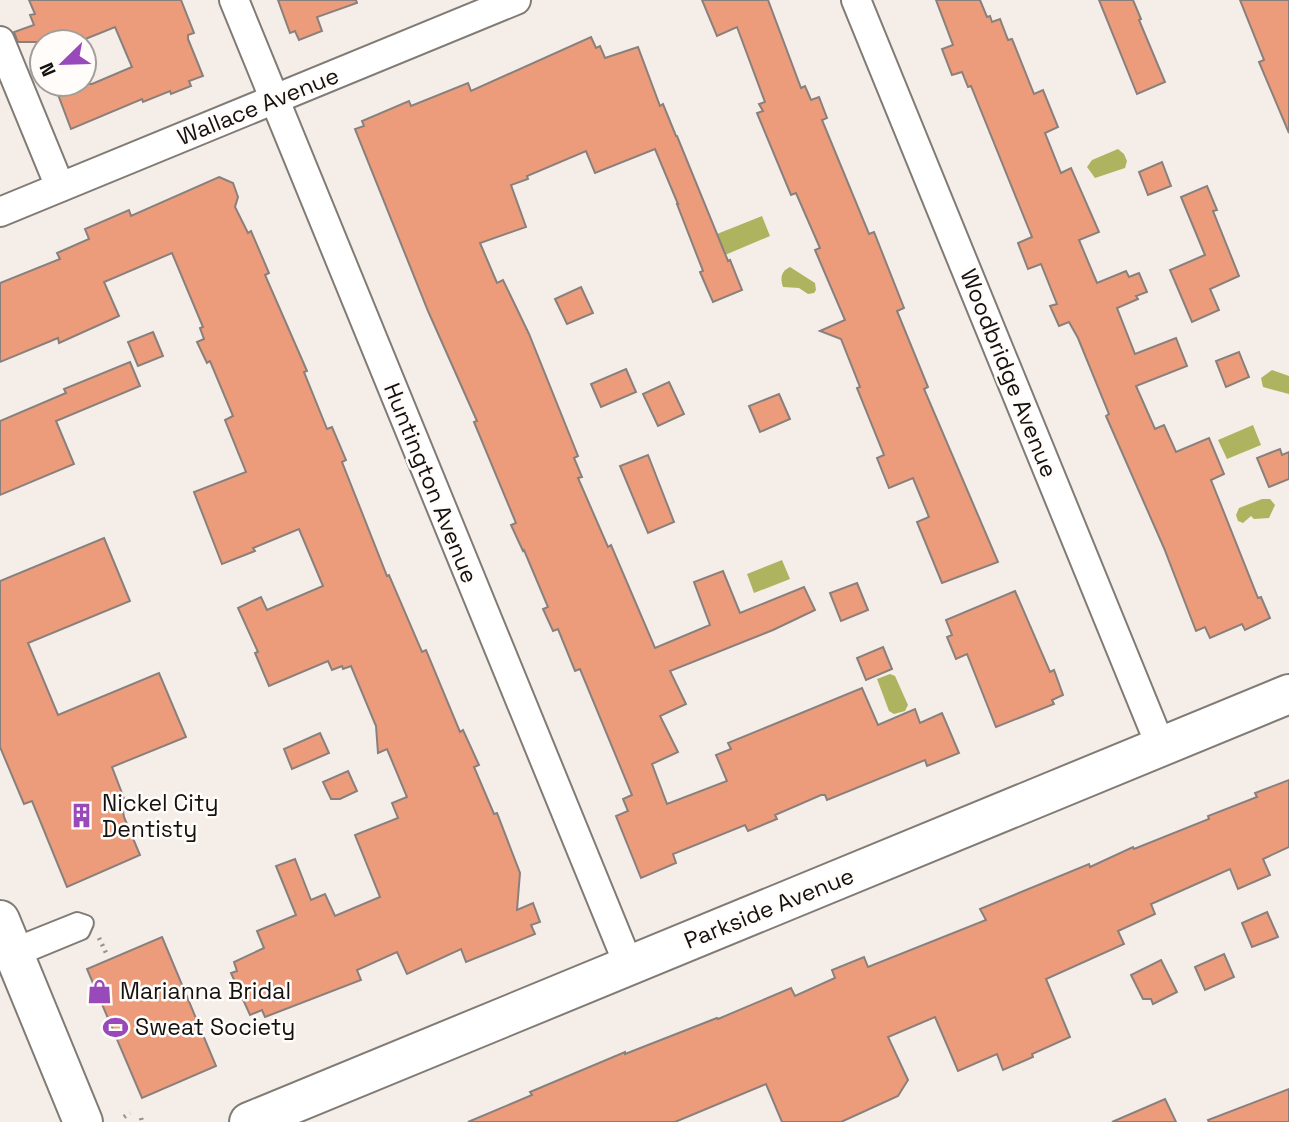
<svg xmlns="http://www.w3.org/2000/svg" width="1289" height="1122" font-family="'Space Grotesk',sans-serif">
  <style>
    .water { fill: #aeb360 }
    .building { fill: #ec9c7a; stroke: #89807d; stroke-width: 2 }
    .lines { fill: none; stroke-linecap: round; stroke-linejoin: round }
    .lane-casing { stroke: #817b75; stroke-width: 18 }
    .street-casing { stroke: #817b75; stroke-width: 32 }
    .secondary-casing { stroke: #817b75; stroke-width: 42 }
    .path { stroke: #97928e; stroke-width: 4.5; stroke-dasharray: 2 5; stroke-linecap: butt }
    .lane { stroke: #fff; stroke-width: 14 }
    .street { stroke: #fff; stroke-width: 28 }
    .secondary { stroke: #fff; stroke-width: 38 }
    .labels { text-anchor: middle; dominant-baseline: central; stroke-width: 5; stroke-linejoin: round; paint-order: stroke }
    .street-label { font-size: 23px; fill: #14120f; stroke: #fffcfa }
    .poi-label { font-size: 23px; fill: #14120f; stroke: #fffcfa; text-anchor: start }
  </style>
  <rect width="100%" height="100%" fill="#f5eee8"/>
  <!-- water -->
  <g class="water">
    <path d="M1118,149L1124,154L1127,161L1125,168L1095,178L1087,167L1092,160Z"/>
    <path d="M762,216L770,236L725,255L717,234Z"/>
    <path d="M790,267L815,283L816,290L814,293L808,294L799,288L783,287C780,278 781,271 790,267Z"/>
    <path d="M1272,370L1289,376V394L1263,387L1261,378Z"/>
    <path d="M1253,425L1261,445L1227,459L1218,440Z"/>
    <path d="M1262,499H1270L1275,505L1269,518L1254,519L1251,516L1243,523L1238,521L1236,515L1239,508Z"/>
    <path d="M782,560L790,579L754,593L747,574Z"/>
    <path d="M890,674L895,676L908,705L905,711L894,714L889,711L877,679Z"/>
  </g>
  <!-- building -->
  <g class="building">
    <path d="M29,0H181L194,33L188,35V39L203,76L189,81L191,86L171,94L170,91L143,102L142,99L71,129L54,84H92L132,67L115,27L78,42H18L14,32L34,25L30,15L35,14Z"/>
    <path d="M278,0H356L357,3L317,17L322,31L299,40L295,31L290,33Z"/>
    <path d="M702,0H768L801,88L805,86L811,100L819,97L827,118L822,120L869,234L874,232L904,308L897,311L928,387L924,389L998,562L942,583L917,522L929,517L913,478L889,488L877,458L884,455L857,388L860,387L841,339L820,331L845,320L815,250L820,248L796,193L791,195L757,113L763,111L759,104L765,102L737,27L717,36Z"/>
    <path d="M936,0H980L987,17L990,16L992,22L1000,19L1008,40L1012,39L1034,94L1043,90L1058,127L1045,133L1061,173L1071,168L1099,232L1079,240L1097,283L1126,271L1129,277L1139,273L1147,292L1136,296L1138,299L1117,308L1135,354L1176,338L1187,366L1136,386L1155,429L1164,425L1176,452L1209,438L1224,474L1211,480L1258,598L1261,597L1270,618L1245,630L1242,624L1210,638L1205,627L1196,631L1164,548L1106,416L1109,414L1078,338L1069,322L1059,326L1050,306L1057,304L1041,264L1028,269L1018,243L1032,237L971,86L968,87L962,72L952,75L942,49L953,45Z"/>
    <path d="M1099,0H1133L1141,19L1139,20L1165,82L1137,94Z"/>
    <path d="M1240,0H1289V133L1259,62L1264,60Z"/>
    <path d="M591,37L596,48L600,46L605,58L638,47L660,106L663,104L676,136H677L728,261L730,260L742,290L713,302L700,272L703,271L677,204H678L655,149L595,173L586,151L527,176L528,179L511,185L526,227L480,243L497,283L503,280L529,334L578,456L574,458L582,477L578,478L608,547L611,545L655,648L710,625L694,582L723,571L740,613L804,587L815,610L773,630L670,671L686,704L660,716L678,752L652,764L667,804L727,781L716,755L731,749L728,743L862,688L878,725L915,709L920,723L942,713L959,753L927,766L925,760L827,800L825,795H821L775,815L777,819L748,831L745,825L673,854L676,863L641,878L616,816L628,811L623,799L632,795L580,669L575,671L558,629L553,631L543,609L548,607L524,550L523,551L511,525L516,523L474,422L477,421L428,311L355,129L364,126L362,121L409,101L411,106L468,83L471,91Z"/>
    <path d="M1162,162L1171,186L1148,195L1139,172Z"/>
    <path d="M219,177L233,183L238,197L235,207L248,233L251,231L269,273L265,275L307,371L304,372L327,429L332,427L346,460L342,462L387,576L389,575L422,652L426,650L460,732L463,730L479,765L474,767L494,814L497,813L520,873L517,910L533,903L540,922L531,925L535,934L466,962L461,949L407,974L397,952L357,970L361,980L265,1017L262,1010L250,1015L231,973L237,971L234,962L264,948L257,931L296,915L276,866L295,859L311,900L325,894L335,916L380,897L355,835L398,818L392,803L407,797L387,749L378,753L376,726L351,666L343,669L342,666L332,670L328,661L269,686L255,653L258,652L238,608L261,597L267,610L323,586L299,529L253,548L255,551L222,564L194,492L246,472L225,420L233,416L210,361L207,363L197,342L204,339L200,328L203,327L172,253L104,282L119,316L59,343L58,338L0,362V283L60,259L57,253L89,239L85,229L129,210L131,216Z"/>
    <path d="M1207,186L1217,210L1213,211L1239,276L1210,289L1219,310L1192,322L1170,270L1205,255L1181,197Z"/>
    <path d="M581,287L593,313L567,324L555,299Z"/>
    <path d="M153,332L163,356L138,366L128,342Z"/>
    <path d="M1239,352L1249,377L1226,387L1216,361Z"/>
    <path d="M130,362L140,386L56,421L74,464L0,495V421L66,393L64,389Z"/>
    <path d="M626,369L636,392L601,407L591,384Z"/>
    <path d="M669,382L684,414L658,426L643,394Z"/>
    <path d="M779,394L790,419L760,432L749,406Z"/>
    <path d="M1280,449L1282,455L1289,452V479L1269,487L1257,458Z"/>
    <path d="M648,455L674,522L648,533L620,466Z"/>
    <path d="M104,538L130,601L28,643L58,715L159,673L186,737L112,767L128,809L123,811L124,817L140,855L67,887L32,801L24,804L0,747V581Z"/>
    <path d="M857,583L868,610L841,621L830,593Z"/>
    <path d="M1015,591L1050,672L1054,670L1063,695L1052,700L1054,704L996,727L967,654L956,659L947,637L952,635L946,620Z"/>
    <path d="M883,647L892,669L866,680L857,658Z"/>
    <path d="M320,733L329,753L292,769L284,749Z"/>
    <path d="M348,771L357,791L340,799H331L323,782Z"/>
    <path d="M1289,780V847L1263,859L1270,875L1238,889L1230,869L1158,901L1151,904L1155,914L1118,931L1124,944L1046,979L1070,1037L1032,1054L1033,1057L1003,1070L997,1054L958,1071L935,1017L888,1037L908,1080L898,1096L841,1122H782L766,1084L675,1122H468L532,1095L530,1092L625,1052V1054L717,1018L718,1019L791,988L795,996L835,978L832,970L864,957L868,967L986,920L980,909L1089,864L1090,867L1133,847L1134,849L1209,819L1208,816L1257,797L1255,793Z"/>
    <path d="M1267,912L1278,937L1252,947L1242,923Z"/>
    <path d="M162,937L216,1066L142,1098L87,969Z"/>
    <path d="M1224,954L1234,977L1205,990L1195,967Z"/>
    <path d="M1161,960L1177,992L1153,1004L1151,999H1143L1131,975Z"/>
    <path d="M1289,1089V1122H1209L1208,1120Z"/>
    <path d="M1165,1099L1176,1122H1112Z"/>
  </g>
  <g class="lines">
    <defs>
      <path id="lane" d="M12,946L77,920L86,923L82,932L19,958"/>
      <g id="street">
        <path d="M234,0L629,966"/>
        <path d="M856,0L1161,747"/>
        <path d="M0,41L60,187"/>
        <path d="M0,212L516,0"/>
      </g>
      <g id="secondary">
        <path d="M0,920L83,1122"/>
        <path d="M249,1122L1289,694"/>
      </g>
    </defs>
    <!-- lane casing -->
    <use href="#lane" class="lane-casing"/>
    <!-- street casing -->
    <use href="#street" class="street-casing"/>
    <!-- secondary casing -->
    <use href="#secondary" class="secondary-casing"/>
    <!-- path -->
    <g class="path">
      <path d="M99,938L108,957"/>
      <path d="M124,1117L130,1113"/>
      <path d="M141,1118L142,1122"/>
    </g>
    <!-- lane -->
    <use href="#lane" class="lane"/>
    <!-- street -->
    <use href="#street" class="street"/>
    <!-- secondary -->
    <use href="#secondary" class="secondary"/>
  </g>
  <!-- icons -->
  <defs>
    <symbol id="building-bare" viewBox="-9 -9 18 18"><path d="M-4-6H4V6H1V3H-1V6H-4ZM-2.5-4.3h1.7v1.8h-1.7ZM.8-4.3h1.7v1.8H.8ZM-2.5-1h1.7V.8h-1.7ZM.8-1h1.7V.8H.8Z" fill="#9849ba" stroke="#fffcfa" stroke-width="2.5" paint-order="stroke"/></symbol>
    <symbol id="shop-bare" viewBox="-9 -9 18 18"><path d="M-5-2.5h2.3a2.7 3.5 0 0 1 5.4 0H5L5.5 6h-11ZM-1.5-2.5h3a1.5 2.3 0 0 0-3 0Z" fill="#9849ba" stroke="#fffcfa" stroke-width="2.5" paint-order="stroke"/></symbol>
    <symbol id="stadium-bare" viewBox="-9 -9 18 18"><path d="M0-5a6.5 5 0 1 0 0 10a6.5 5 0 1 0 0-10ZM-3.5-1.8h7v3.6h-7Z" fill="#9849ba" stroke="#fffcfa" stroke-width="2.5" paint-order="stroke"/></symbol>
  </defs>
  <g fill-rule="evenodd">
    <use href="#building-bare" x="64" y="798" width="35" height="35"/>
    <use href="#shop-bare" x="82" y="974" width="35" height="35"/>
    <use href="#stadium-bare" x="98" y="1010" width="35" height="35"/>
  </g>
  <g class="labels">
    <!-- street labels -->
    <g class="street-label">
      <text transform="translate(258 106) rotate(-22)">Wallace Avenue</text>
      <text transform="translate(1009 373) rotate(68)">Woodbridge Avenue</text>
      <text transform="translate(431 483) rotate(68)">Huntington Avenue</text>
      <text transform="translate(769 908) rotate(-22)">Parkside Avenue</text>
    </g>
    <!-- poi labels -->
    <g class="poi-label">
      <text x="102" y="803">Nickel City<tspan x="102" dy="26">Dentisty</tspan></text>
      <text x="120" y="991">Marianna Bridal</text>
      <text x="135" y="1027">Sweat Society</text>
    </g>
  </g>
  <!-- north arrow -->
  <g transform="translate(63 63) rotate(247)"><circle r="33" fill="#fffcfa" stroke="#a19e9c" stroke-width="2"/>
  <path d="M0-5L12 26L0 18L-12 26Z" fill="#9849ba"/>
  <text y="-10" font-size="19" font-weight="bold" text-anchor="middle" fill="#14120f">N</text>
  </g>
</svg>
